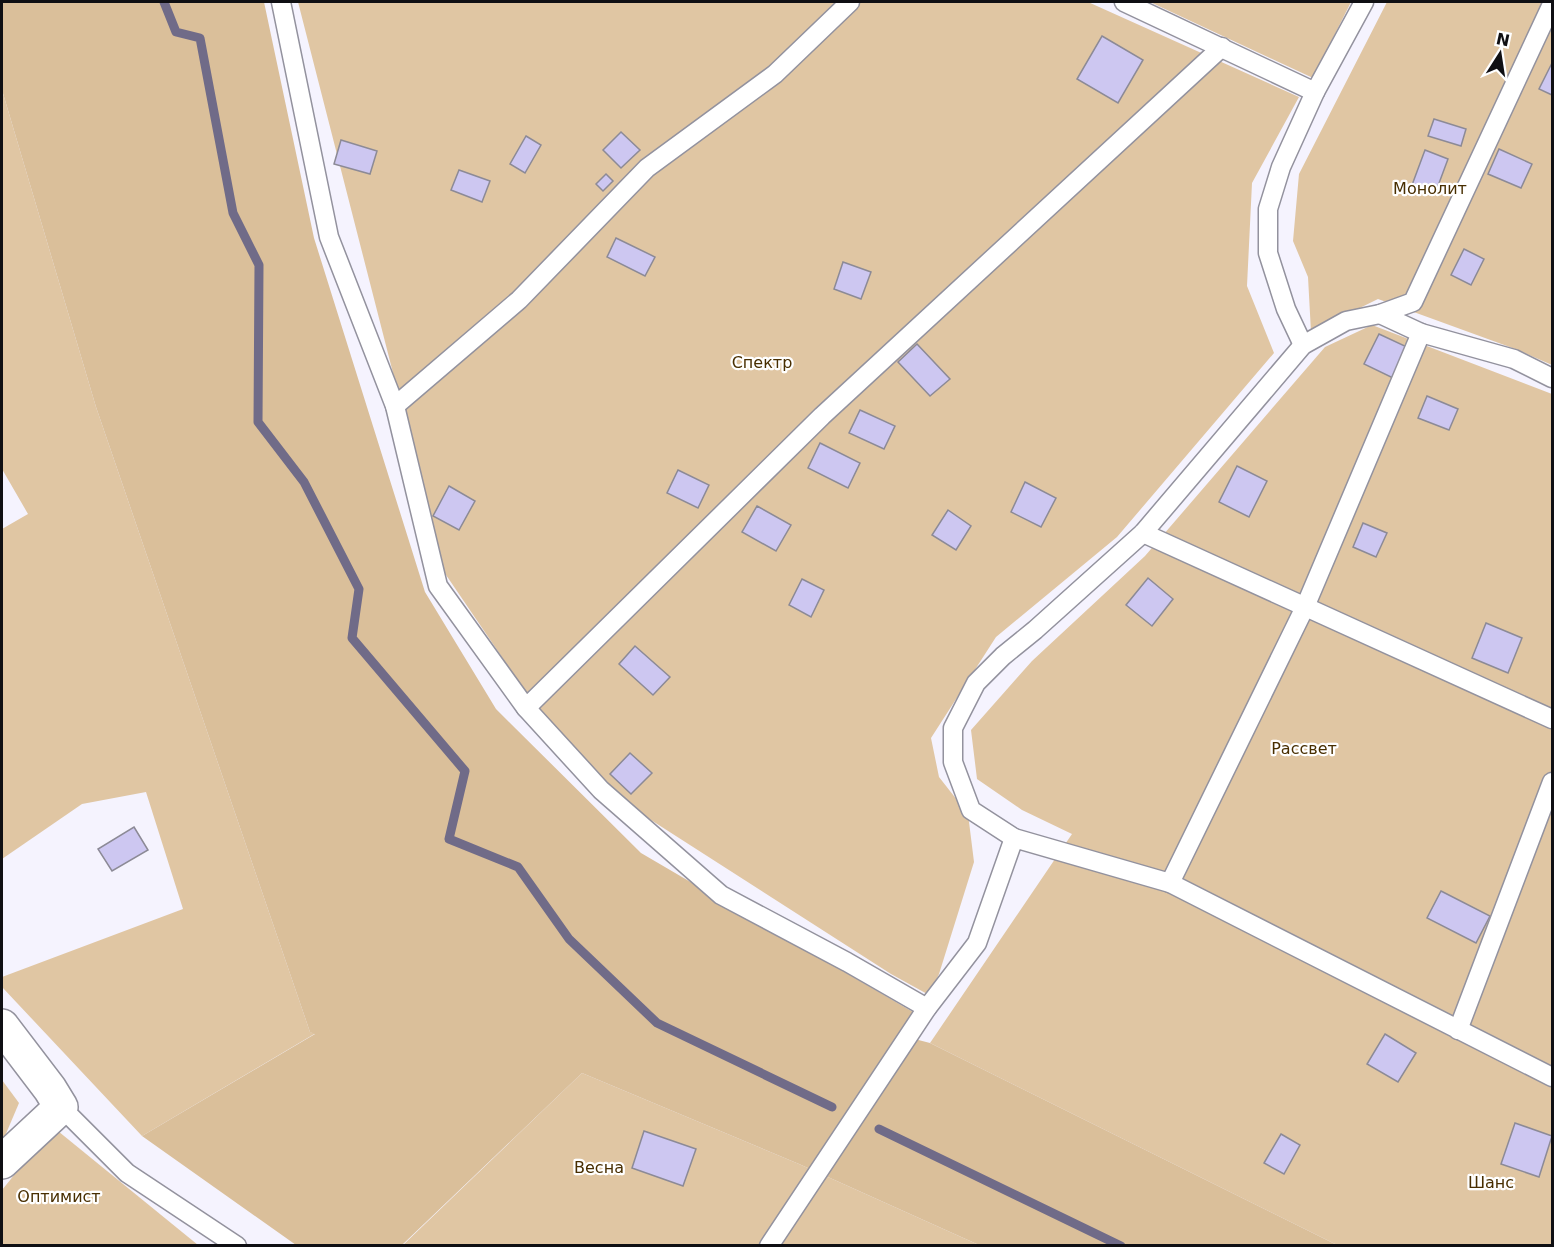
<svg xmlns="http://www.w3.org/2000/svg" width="1554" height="1247" font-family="'DejaVu Sans',sans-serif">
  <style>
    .green { fill: #e0c6a3 }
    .forest { fill: #dabf9a }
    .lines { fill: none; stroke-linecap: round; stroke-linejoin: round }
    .stream { stroke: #706b88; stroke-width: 9 }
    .building { fill: #cdc7f1; stroke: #8c8a96; stroke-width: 1.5 }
    .service-casing { stroke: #93929e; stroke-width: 21 }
    .minor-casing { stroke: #93929e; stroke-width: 36 }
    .service { stroke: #fff; stroke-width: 18 }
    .minor { stroke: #fff; stroke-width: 33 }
    .labels { text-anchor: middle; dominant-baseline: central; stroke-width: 4.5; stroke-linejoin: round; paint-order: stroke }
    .park-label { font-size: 16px; fill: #482e00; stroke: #fff }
  </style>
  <rect width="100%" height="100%" fill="#f5f3fe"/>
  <!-- green -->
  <g class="green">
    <path d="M298,2H1088L1299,97L1252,183L1247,286L1274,353L1117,537L996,637L931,738L939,777L968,814L974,862L939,974L929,995L891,974L626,804L529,697L444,572Z"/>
    <path d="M1150,2H1351L1313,78Z"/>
    <path d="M1387,2H1552V365L1518,350L1378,299L1311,332L1308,277L1293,241L1299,174Z"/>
    <path d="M2,90L96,407L310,1032L316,1033L142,1136L2,987V977L183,909L146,792L82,804L2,859V529L28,514L2,469Z"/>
    <path d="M1372,325L1552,394V1245H1337L930,1043L1072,834L1022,810L977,779L971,730L1032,661L1145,556L1325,347Z"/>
    <path d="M582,1073L799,1164L979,1245L402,1246Z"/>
    <path d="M2,1080L19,1103L2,1143Z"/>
    <path d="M53,1127L198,1245L2,1246V1190Z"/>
  </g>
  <!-- forest -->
  <path class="forest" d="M2,2H264L314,238L425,592L496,709L641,853L913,1012L903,1036L930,1043L1337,1245H979L799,1164L582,1073L402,1245H296L142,1136L315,1034L310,1032L96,407L2,90Z"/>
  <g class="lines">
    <!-- stream -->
    <g class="stream">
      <path d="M164,2L176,32L200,38L233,213L259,265L258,422L304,482L359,589L352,638L465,771L449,839L518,867L569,939L657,1023L832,1107"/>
      <path d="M879,1129L1121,1246"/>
    </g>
  </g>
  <!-- building -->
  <g class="building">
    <path d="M1102,36L1143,60L1118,103L1077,79Z"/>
    <path d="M1552,63V95L1539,89Z"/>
    <path d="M1434,119L1466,129L1461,146L1428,136Z"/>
    <path d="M621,132L640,150L621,168L603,150Z"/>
    <path d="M526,136L541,145L525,173L510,164Z"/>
    <path d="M341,140L377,151L370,174L334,164Z"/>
    <path d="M1499,149L1532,164L1521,188L1488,174Z"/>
    <path d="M1425,150L1448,159L1435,194L1412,185Z"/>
    <path d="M459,170L490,181L482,202L451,190Z"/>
    <path d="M606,174L613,181L603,191L596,184Z"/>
    <path d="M616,238L655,257L645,276L607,257Z"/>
    <path d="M1464,249L1484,259L1471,285L1451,275Z"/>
    <path d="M843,262L871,272L861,299L834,289Z"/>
    <path d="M1379,334L1407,347L1393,378L1364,364Z"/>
    <path d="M917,344L950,379L930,396L898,362Z"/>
    <path d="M1427,396L1458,409L1449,430L1418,418Z"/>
    <path d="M860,410L895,426L884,449L849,433Z"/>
    <path d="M820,443L860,463L848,488L808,468Z"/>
    <path d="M1237,466L1267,481L1249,517L1219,502Z"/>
    <path d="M678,470L709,485L698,508L667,493Z"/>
    <path d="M1025,482L1056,498L1041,527L1011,512Z"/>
    <path d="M449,486L475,501L459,530L433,516Z"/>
    <path d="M757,506L791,525L776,551L742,532Z"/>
    <path d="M948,510L971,526L956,550L932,535Z"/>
    <path d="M1363,523L1387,533L1376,557L1353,547Z"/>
    <path d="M1148,578L1173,599L1152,626L1126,605Z"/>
    <path d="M802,579L824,590L811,617L789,605Z"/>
    <path d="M1486,623L1522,638L1508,673L1472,658Z"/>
    <path d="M635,646L670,677L653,695L619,664Z"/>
    <path d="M630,753L652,773L631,794L610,774Z"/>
    <path d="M134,827L148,850L112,871L98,849Z"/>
    <path d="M1441,891L1490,916L1476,943L1427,918Z"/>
    <path d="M1385,1034L1416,1053L1398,1082L1367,1064Z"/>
    <path d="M1515,1123L1552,1136L1539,1177L1501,1164Z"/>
    <path d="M644,1131L696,1149L683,1186L632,1168Z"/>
    <path d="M1281,1134L1300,1145L1284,1174L1264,1163Z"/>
  </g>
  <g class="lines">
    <defs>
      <g id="service">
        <path d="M281,2L329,237L395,406L438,586L526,708L822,416L1222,47"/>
        <path d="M1124,2L1315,92"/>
        <path d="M1380,314L1421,333L1514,359L1552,378"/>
        <path d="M1303,345L1286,309L1268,253V209L1281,167L1315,92L1364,2"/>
        <path d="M395,406L519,300L647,168L775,74L850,2"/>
        <path d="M1143,533L1552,719"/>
        <path d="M526,708L601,790L721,895L847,962L927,1008"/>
        <path d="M1014,838L971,810L953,762V728L976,683L1003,656L1035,630L1143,533L1303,345L1346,321L1380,314L1413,302L1552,4"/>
        <path d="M1170,883L1305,607L1421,333"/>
        <path d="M1458,1030L1552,782"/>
        <path d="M61,1107L127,1173L237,1246"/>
        <path d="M769,1246L927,1008L977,943L1014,838L1170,883L1552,1077"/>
      </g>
      <path id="minor" d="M2,1026L50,1089L61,1107L2,1162"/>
    </defs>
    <!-- service casing -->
    <use href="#service" class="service-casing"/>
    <!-- minor casing -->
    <use href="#minor" class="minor-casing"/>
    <!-- service -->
    <use href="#service" class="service"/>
    <!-- minor -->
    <use href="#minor" class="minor"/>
  </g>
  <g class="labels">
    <!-- park labels -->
    <g class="park-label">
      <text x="1430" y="188">Монолит</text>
      <text x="762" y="362">Спектр</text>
      <text x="1304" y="748">Рассвет</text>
      <text x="599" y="1167">Весна</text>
      <text x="1491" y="1182">Шанс</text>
      <text x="59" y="1196">Оптимист</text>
    </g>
  </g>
  <!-- border -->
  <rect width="1554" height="1247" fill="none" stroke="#0f0f13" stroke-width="6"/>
  <!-- north arrow -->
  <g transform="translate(1500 54) rotate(12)" stroke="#ffffff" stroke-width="4.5" paint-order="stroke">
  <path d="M0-4.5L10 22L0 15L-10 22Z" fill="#0f0f13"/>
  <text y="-9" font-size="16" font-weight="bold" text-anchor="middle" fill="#0f0f13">N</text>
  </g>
</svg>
